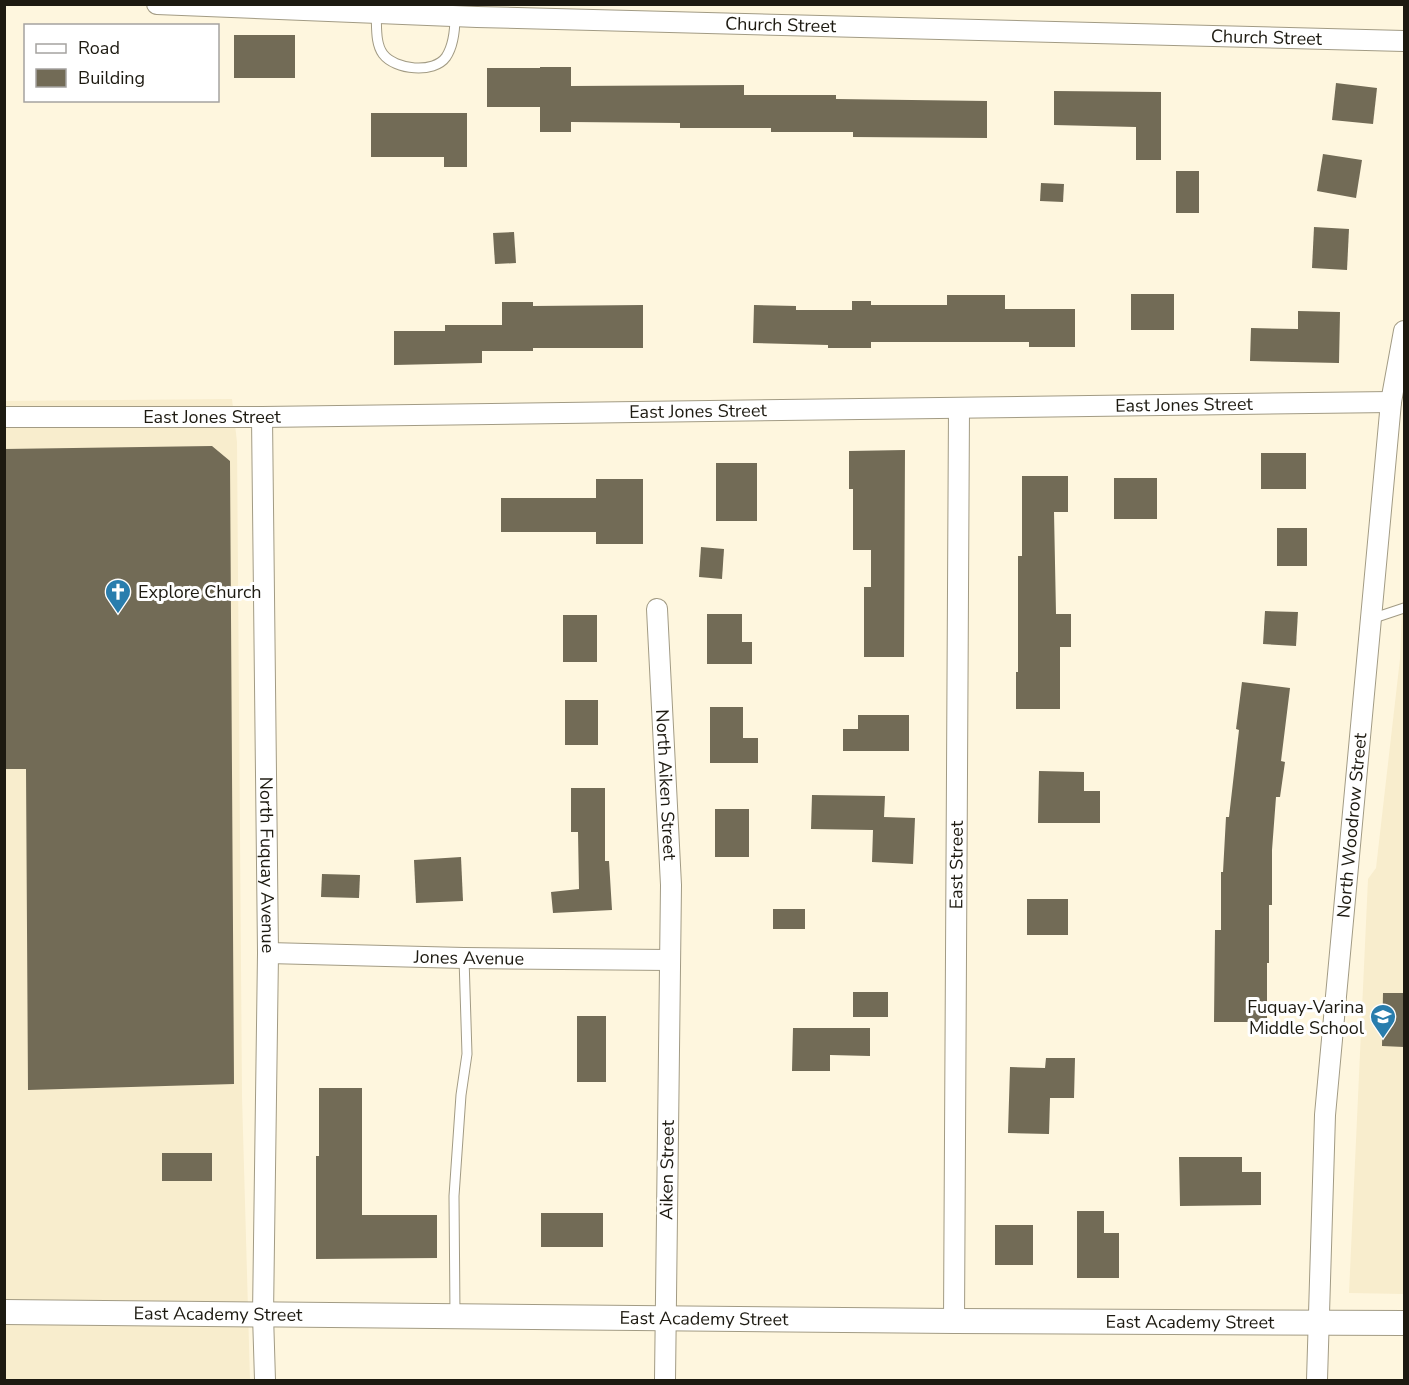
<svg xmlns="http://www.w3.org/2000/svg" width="1409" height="1385" font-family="'Nunito Sans',sans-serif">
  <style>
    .built { fill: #f8edcd }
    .building { fill: #726b56 }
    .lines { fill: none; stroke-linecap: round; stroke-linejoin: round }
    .service-casing { stroke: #a29b84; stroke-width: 11 }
    .minor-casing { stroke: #a29b84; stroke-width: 22 }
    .tertiary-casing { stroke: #a29b84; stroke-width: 26 }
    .service { stroke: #fff; stroke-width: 9 }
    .minor { stroke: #fff; stroke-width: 20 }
    .tertiary { stroke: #fff; stroke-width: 24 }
    .labels { text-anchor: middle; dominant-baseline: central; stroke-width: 6; stroke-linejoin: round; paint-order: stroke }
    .street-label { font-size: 18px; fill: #1d1a11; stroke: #fff }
    .poi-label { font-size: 18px; fill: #1d1a11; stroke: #fff; text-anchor: start }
  </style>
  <rect width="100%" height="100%" fill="#fef6de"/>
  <!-- built -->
  <g class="built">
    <path d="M232,399L237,442L242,1096L250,1380H5L4,401Z"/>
    <path d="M1404,560V1294L1349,1293L1368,879L1376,868L1400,659Z"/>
  </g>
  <!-- building -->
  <g class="building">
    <rect x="234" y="35" width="61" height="43"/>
    <path d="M540,67H571V86L744,85V95H836V99L987,101V138L853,137V132H771V128H680V123L571,122V132H540V107H487V68H540Z"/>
    <path d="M1336,83L1377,88L1373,124L1332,120Z"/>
    <path d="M1054,91L1161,92V160H1136V127L1054,125Z"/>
    <path d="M371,113H467V167H444V157H371Z"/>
    <path d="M1323,154L1362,160L1356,198L1317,191Z"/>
    <rect x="1176" y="171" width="23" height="42"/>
    <path d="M1041,183L1064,184L1063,202L1040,201Z"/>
    <path d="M1314,227L1349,229L1347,270L1312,268Z"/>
    <path d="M514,232L516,263L495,264L493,233Z"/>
    <rect x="1131" y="294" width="43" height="36"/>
    <path d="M947,295H1005V309H1075V347H1029V342H871V348H828V345L753,343L754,305L796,306V310H852V301H871V305H947Z"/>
    <path d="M502,302H533V306L643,305V348H533V351H482V363L394,365V331H445V325H502Z"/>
    <path d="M1298,311L1340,312L1339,363L1250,361L1251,328L1298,329Z"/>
    <path d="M212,446L230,461L234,1084L28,1090L26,769H4V449Z"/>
    <path d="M905,450L904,657H864V587H871V550H853V489H849V451Z"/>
    <rect x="1261" y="453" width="45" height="36"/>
    <rect x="716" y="463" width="41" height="58"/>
    <path d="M1022,476H1068V512H1054L1056,614H1071V647H1060V709H1016V672H1018V556H1022Z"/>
    <rect x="1114" y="478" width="43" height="41"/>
    <path d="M596,479H643V544H596V532H501V498H596Z"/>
    <rect x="1277" y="528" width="30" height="38"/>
    <path d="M701,547L724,549L722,579L699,577Z"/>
    <path d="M1265,611L1298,612L1296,646L1263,644Z"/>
    <path d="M707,614H742V642H752V664H707Z"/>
    <rect x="563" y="615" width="34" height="47"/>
    <path d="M1242,682L1290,688L1281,761L1285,762L1280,797H1276L1272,850V905H1269V963H1267V1022H1214L1215,930H1221V872H1223L1226,817H1229L1239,730L1236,729Z"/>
    <rect x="565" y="700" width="33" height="45"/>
    <path d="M710,707H743V738H758V763H710Z"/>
    <path d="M858,715H909V751H843V729H858Z"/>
    <path d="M1039,771L1084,772V791H1100V823H1038Z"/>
    <path d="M571,788H605V861H609L612,910L553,913L551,892L579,889L578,832H571Z"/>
    <path d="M812,795L885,796L884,817L915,818L913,864L872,862L873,830L811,829Z"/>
    <rect x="715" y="809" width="34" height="48"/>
    <path d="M461,857L463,901L416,903L414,860Z"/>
    <path d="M322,874L360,875L359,898L321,897Z"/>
    <rect x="1027" y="899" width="41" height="36"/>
    <rect x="773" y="909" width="32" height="20"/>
    <rect x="853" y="992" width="35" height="25"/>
    <path d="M1383,993H1404V1047L1382,1046Z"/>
    <rect x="577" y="1016" width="29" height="66"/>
    <path d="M793,1028H870V1056L830,1055V1071H792Z"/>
    <path d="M1046,1058H1075L1074,1098H1050L1049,1134L1008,1133L1010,1067L1045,1068Z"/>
    <path d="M319,1088H362V1215H437V1258L316,1259V1156H319Z"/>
    <rect x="162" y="1153" width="50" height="28"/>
    <path d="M1179,1157H1242V1172H1261V1205L1180,1206Z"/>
    <path d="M1077,1211H1104V1233H1119V1278H1077Z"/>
    <rect x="541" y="1213" width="62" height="34"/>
    <rect x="995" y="1225" width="38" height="40"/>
  </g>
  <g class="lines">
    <defs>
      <g id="service">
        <path d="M376,13C377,26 375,43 383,54C395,70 434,74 446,57C454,45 455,30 455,16"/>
        <path d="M1371,619L1404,608"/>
        <path d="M455,1314L454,1196L461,1095L467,1054L464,958"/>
      </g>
      <g id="minor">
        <path id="s1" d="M157,4L477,17L1404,41"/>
        <path id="s2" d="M4,417H262L1391,402"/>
        <path id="s3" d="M262,417L268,953L263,1315L265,1380"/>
        <path id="s4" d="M657,609L671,885L665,1380"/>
        <path id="s5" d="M268,953L464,958L669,960"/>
        <path id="s6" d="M954,1321L959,408"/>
        <path id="s7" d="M1317,1380L1325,1115L1391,402L1404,331"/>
      </g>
      <g id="tertiary">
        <path id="s8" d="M4,1312L954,1321L1404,1323"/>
      </g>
    </defs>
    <!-- service casing -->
    <use href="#service" class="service-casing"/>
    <!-- minor casing -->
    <use href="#minor" class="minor-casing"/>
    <!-- tertiary casing -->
    <use href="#tertiary" class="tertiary-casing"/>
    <!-- service -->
    <use href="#service" class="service"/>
    <!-- minor -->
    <use href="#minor" class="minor"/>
    <!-- tertiary -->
    <use href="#tertiary" class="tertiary"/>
  </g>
  <!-- icons -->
  <defs>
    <symbol id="church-pin" viewBox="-11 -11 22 30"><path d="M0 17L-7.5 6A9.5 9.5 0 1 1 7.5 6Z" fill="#297dad" stroke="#fff"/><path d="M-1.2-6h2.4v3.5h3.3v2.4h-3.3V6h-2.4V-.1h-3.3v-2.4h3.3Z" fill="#fff"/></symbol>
    <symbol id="school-pin" viewBox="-11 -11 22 30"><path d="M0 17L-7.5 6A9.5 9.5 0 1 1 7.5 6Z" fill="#297dad" stroke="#fff"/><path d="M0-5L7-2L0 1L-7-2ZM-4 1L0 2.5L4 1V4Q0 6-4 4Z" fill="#fff"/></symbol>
  </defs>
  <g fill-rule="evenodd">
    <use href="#church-pin" x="103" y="577" width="30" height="40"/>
    <use href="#school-pin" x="1368" y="1002" width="30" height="40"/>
  </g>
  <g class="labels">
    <!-- street labels -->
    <g class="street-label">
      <text stroke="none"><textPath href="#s1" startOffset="624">Church Street</textPath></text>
      <text stroke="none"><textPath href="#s1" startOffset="1110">Church Street</textPath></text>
      <text stroke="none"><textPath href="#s2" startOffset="1180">East Jones Street</textPath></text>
      <text stroke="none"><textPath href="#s2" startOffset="694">East Jones Street</textPath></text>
      <text stroke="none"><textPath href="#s2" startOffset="208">East Jones Street</textPath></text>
      <text stroke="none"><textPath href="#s4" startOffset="176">North Aiken Street</textPath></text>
      <text stroke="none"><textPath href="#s7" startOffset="556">North Woodrow Street</textPath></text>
      <text stroke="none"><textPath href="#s6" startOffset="456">East Street</textPath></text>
      <text stroke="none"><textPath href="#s3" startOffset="448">North Fuquay Avenue</textPath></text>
      <text stroke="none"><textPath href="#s5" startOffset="201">Jones Avenue</textPath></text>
      <text transform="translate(667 1170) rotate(-89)">Aiken Street</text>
      <text stroke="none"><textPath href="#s8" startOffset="214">East Academy Street</textPath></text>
      <text stroke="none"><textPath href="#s8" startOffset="700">East Academy Street</textPath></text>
      <text stroke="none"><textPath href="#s8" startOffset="1186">East Academy Street</textPath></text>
    </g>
    <!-- poi labels -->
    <g class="poi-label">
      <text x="138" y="592">Explore Church</text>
      <text x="1364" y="1007" text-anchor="end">Fuquay-Varina<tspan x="1364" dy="21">Middle School</tspan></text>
    </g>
  </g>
  <!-- border -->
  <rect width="1409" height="1385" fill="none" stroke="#1d1a11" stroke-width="12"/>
  <!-- legend -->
  <rect x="24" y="24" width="195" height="78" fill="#ffffff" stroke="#a5a3a0" stroke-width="1.5"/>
  <rect x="36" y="44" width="30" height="9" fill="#ffffff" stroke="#a5a3a0" stroke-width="1.5"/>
  <text x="78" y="54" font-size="18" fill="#1d1a11">Road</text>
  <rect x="36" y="69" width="30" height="18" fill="#726b56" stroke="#a5a3a0" stroke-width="1.5"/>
  <text x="78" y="84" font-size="18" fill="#1d1a11">Building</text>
</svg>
